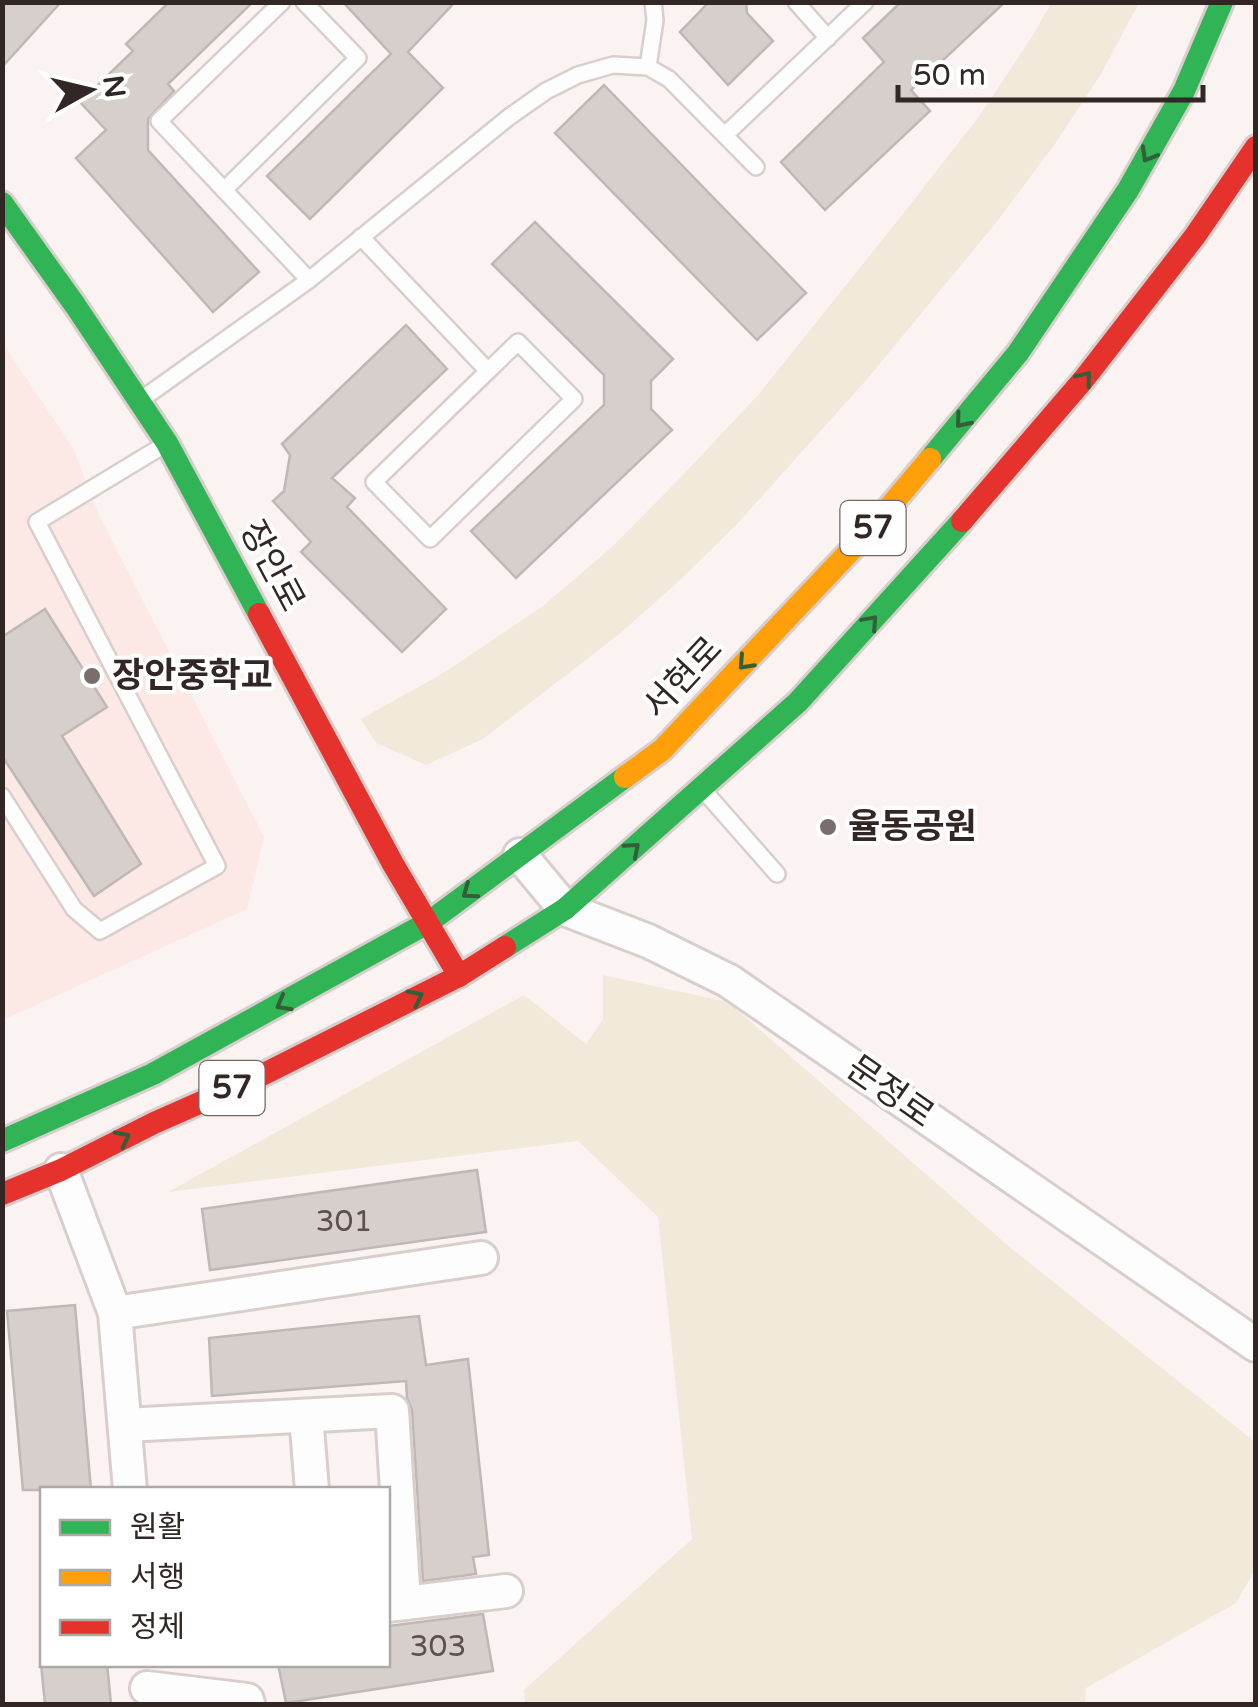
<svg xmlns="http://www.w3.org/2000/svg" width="1258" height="1707" font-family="'Varela Round','Noto Sans KR',sans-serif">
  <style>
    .built { fill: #fce8e4 }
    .green { fill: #f1eada }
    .building { fill: #d6cfcc; stroke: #bfb8b4; stroke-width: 2.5 }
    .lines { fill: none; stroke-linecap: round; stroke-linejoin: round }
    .lane-casing { stroke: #d8cfcd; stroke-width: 20 }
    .street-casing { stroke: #d8cfcd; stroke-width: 38 }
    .fast-casing { stroke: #d8cfcd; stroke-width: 28 }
    .slow-casing { stroke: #d8cfcd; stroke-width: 28 }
    .jam-casing { stroke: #d8cfcd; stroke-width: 28 }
    .lane { stroke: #fefdfd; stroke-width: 15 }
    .street { stroke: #fefdfd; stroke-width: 32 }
    .fast { stroke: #30b455; stroke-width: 22 }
    .slow { stroke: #ff9f0a; stroke-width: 22 }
    .jam { stroke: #e5322d; stroke-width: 22 }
    .oneway { stroke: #315f38 }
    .poi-dot { fill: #786e6d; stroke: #fff; stroke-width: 4 }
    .labels { text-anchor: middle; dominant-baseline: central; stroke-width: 8; stroke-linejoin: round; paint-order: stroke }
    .number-label { font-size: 30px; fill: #5b514f }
    .shield { fill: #fff; stroke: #706866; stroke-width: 2.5 }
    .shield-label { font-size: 32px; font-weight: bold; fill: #322725 }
    .street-label { font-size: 35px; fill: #322725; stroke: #fff }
    .poi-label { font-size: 35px; font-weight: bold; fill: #322725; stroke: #fff; text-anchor: start }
  </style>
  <rect width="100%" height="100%" fill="#faf3f2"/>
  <!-- built -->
  <path class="built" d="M2,342L73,448L99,515L264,837L247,909L3,1020Z"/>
  <!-- green -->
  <g class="green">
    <path d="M1051,3H1139L1101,74L1057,141L995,224L868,378L738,523L677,583L618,635L547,690L483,739L426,765L376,743L361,719L445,672L543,606L613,546L682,476L758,395L906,210L980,115L1033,35Z"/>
    <path d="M603,975L728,1002L1012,1249L1255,1442V1570L1236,1603L1086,1688L1085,1704H525L524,1690L692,1539L658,1217L578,1141L168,1192L524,995L586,1044L603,1019Z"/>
  </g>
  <!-- building -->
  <g class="building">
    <path d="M2,2H61L2,67Z"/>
    <path d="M169,2H253L168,84L174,91L148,119V150L259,272L213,312L76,158L106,130L80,102L133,51L126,44Z"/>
    <path d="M343,2H455L408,52L443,88L310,219L267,176L391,54Z"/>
    <path d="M709,2H746L747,13L773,41L728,85L680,32Z"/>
    <path d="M901,2H1005L911,90L930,111L825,210L781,162L884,62L863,38Z"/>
    <path d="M604,85L806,293L757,340L555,133Z"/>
    <path d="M535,222L673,359L651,381V409L672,430L516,578L471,531L604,405V375L492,264Z"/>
    <path d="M406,325L447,369L332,478L355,498L347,507L446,609L402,652L301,552L311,542L273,501L284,491L290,455L282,444Z"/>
    <path d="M45,609L107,707L62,736L141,864L94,896L2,756V637Z"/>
    <path d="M477,1170L486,1232L210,1270L202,1209Z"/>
    <path d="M75,1305L91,1490H23L7,1311Z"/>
    <path d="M419,1316L426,1365L468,1359L489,1555L473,1557L476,1574L423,1581L412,1410L407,1398L406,1381L212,1396L209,1338Z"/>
    <path d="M483,1614L493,1671L286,1703L278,1664H388V1626Z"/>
    <path d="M41,1664H107L111,1704H45Z"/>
  </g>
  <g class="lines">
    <defs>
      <g id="lane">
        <path d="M282,2L159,121L309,280"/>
        <path d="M796,2L828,38"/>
        <path d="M648,67L655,20L653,2"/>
        <path d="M725,135L865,2"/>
        <path d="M224,190L358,58L304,2"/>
        <path d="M361,237L488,371L374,482L430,539L574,399L518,342L488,371"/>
        <path d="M142,399L309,280L509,117L546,91L578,75L613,65L648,67L669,79L756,167"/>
        <path d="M705,792L777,874"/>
        <path d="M2,796L74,909L100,931L217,866L37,522L164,445"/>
      </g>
      <g id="street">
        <path d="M520,855L565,909L648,941L729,981L1256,1345"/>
        <path d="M61,1170L115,1313L130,1490"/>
        <path d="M115,1313L481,1258"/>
        <path d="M306,1416L312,1490"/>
        <path d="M125,1425L392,1411L404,1603"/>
        <path d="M388,1605L506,1591"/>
        <path d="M147,1688L247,1700L248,1704"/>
      </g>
      <g id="fast">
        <path d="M2,203L75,305L167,443L259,614"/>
        <path d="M930,459L1018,353L1128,190L1184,91L1222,2"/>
        <path d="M505,947L565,909L798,702L962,521"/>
        <path d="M2,1141L153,1074L429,922L625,777"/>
      </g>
      <path id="slow" d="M625,777L662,750L871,529L930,459"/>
      <g id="jam">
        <path d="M962,521L1084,379L1195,236L1256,147"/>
        <path d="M259,614L393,864L459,976"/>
        <path d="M2,1194L61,1170L154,1123L258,1077L459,976L505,947"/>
      </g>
    </defs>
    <!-- lane casing -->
    <use href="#lane" class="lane-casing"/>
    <!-- street casing -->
    <use href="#street" class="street-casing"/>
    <!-- fast casing -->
    <use href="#fast" class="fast-casing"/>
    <!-- slow casing -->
    <use href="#slow" class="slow-casing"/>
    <!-- jam casing -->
    <use href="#jam" class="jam-casing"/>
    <!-- lane -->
    <use href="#lane" class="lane"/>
    <!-- street -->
    <use href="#street" class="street"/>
    <!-- fast -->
    <use href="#fast" class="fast"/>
    <!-- slow -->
    <use href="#slow" class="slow"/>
    <!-- jam -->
    <use href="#jam" class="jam"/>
  </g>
  <!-- one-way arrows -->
  <defs><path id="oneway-chevron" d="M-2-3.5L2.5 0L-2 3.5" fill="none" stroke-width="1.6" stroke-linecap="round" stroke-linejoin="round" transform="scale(2.5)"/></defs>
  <g class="oneway">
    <use href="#oneway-chevron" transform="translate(1148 155) rotate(120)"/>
    <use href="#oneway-chevron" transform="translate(1085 378) rotate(-51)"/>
    <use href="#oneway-chevron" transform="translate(962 421) rotate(130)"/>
    <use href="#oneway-chevron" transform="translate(871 622) rotate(-48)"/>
    <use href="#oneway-chevron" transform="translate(745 663) rotate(133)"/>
    <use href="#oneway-chevron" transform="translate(633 849) rotate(-41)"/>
    <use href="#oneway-chevron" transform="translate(469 892) rotate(144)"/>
    <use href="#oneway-chevron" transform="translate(416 997) rotate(-27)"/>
    <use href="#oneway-chevron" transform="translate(283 1004) rotate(151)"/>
    <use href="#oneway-chevron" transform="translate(123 1138) rotate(-27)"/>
  </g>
  <!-- markers -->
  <g class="poi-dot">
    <circle cx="92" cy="676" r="10"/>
    <circle cx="828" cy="827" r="10"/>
  </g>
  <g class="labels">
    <!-- number labels -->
    <g class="number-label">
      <text x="344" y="1221">301</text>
      <text x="438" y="1646">303</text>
    </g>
    <!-- shield labels -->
    <g class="shield">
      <rect x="840.5" y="501" width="65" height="54" rx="8"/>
      <rect x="199.5" y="1061" width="65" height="54" rx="8"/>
    </g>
    <g class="shield-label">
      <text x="873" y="528">57</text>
      <text x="232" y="1088">57</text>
    </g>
    <!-- street labels -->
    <g class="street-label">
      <text transform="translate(272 566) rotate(62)">장안로</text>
      <text transform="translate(683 678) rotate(-47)">서현로</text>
      <text transform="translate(890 1092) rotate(35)">문정로</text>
    </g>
    <!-- poi labels -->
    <g class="poi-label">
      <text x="112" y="676">장안중학교</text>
      <text x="848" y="827">율동공원</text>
    </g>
  </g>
  <!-- border -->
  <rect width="1258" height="1707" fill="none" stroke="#322725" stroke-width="10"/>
  <!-- legend -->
  <rect x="40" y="1487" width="350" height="180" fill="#ffffff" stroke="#ada9a8" stroke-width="2.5"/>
  <rect x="60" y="1520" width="50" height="15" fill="#30b455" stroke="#ada9a8" stroke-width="2.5"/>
  <text x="130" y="1537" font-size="30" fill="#322725">원활</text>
  <rect x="60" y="1570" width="50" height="15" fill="#ff9f0a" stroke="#ada9a8" stroke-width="2.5"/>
  <text x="130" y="1587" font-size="30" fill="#322725">서행</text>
  <rect x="60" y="1620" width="50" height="15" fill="#e5322d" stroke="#ada9a8" stroke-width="2.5"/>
  <text x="130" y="1637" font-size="30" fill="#322725">정체</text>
  <!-- north arrow -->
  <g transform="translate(90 90) rotate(82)" stroke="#ffffff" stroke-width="8" paint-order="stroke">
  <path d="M0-8L18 38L0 25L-18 38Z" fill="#322725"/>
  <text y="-15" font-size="28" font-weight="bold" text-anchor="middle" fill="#322725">N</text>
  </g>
  <!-- scale -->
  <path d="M898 85v15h305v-15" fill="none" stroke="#322725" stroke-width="5"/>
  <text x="913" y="85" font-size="30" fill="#322725" stroke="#ffffff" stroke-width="8" paint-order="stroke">50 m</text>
</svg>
